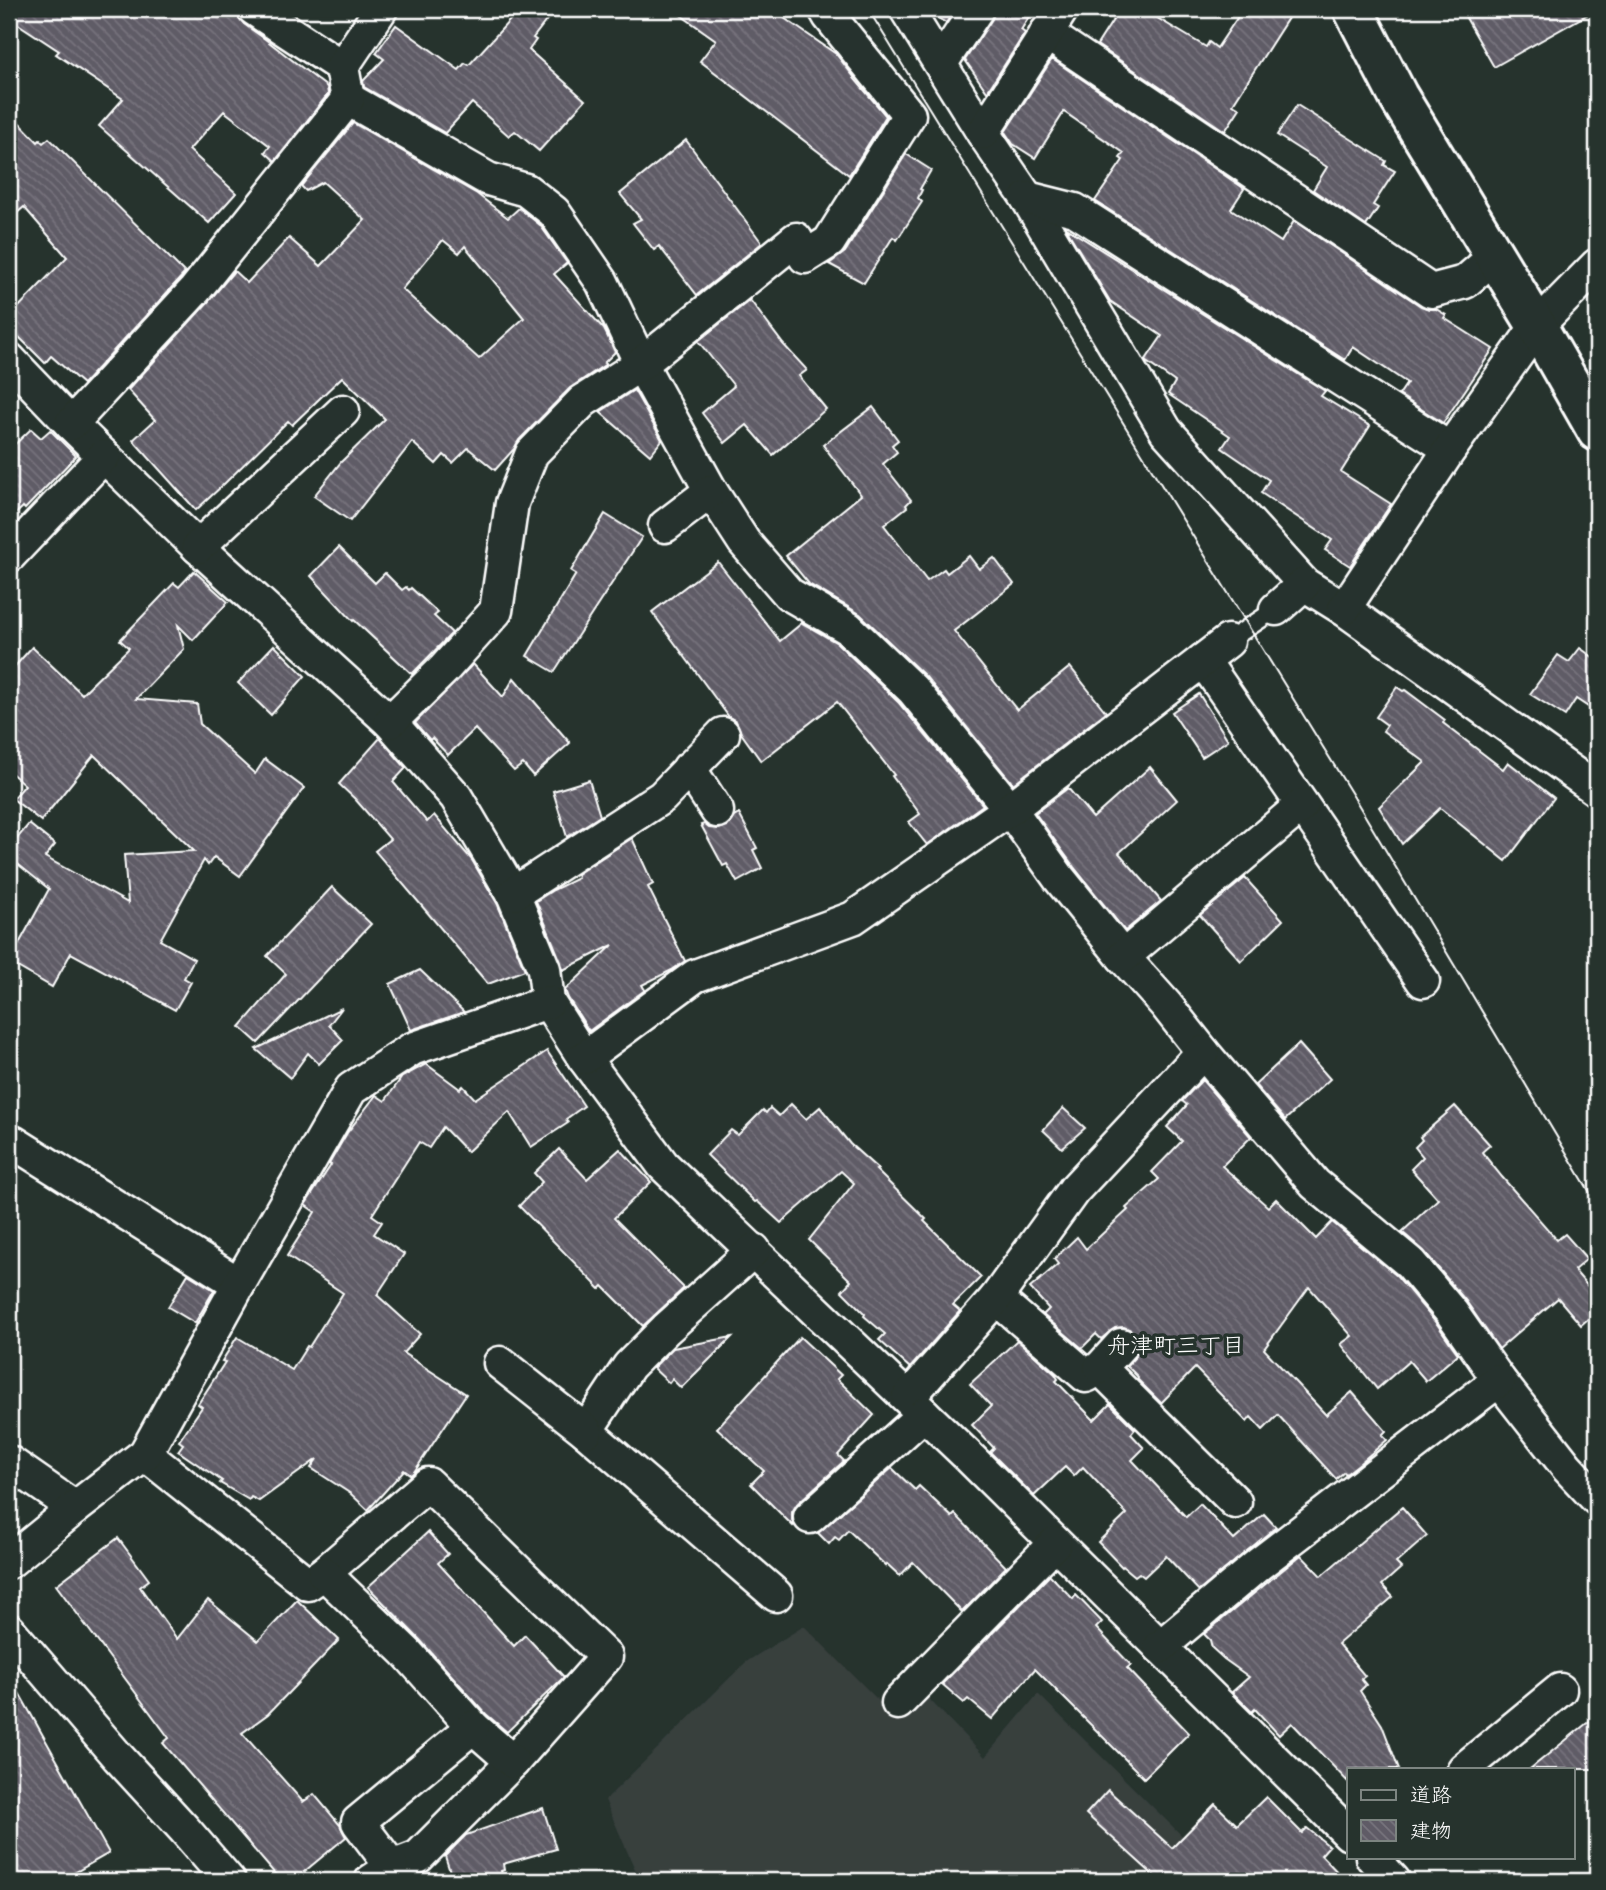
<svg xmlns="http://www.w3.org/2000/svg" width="1606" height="1890" font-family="Pangolin,'Klee One',sans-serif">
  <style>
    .built { fill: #373f3e }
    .building { fill: url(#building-back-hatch); stroke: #fff; stroke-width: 2; fill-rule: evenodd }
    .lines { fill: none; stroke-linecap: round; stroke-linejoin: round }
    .service-casing { stroke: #fff; stroke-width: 21 }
    .minor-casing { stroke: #fff; stroke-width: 37 }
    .tertiary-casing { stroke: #fff; stroke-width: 44 }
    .service { stroke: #26332d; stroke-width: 16 }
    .minor { stroke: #26332d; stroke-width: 32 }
    .tertiary { stroke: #26332d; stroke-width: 38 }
    .tram { stroke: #fff; stroke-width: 2 }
    .labels { text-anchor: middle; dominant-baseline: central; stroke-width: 7; stroke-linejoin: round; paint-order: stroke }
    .neighbourhood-label { font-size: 23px; fill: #fff; stroke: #26332d }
  </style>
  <defs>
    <pattern id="building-back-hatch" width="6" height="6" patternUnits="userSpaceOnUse" patternTransform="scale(1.75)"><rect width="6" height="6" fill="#5f5b66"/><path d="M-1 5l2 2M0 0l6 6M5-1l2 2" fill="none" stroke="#77747d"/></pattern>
  </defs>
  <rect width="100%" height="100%" fill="#26332d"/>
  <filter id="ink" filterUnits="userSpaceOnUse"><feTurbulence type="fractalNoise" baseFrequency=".0143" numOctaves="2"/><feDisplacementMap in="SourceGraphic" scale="14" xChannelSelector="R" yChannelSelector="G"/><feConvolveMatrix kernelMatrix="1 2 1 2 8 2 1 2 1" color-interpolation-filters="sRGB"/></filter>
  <g filter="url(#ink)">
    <!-- built -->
    <path class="built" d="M804,1626L893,1715L910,1717L928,1698L985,1757L1038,1694L1228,1881H640L605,1800L746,1662Z"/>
    <!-- building -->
    <g class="building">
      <path d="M9,9H228L237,15L244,24L265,39L327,87L328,94L275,161L265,152L270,146L224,111L189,150L236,193L209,223L99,126L123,99L56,54L59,51L9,18Z"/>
      <path d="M520,9H555L533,38L536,40L529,50L585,100L539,151L515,131L509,136L472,103L445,133L364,87L363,81L384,59L376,53L396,25L459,70L465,63L469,65Z"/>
      <path d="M672,9H771L836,54L854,77V78L886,116L849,175L700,61L716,40Z"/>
      <path d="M927,9H955L946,23L930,13Z"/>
      <path d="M995,9H1034L1021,30L1025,33L987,92L965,60L992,19Z"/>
      <path d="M1120,9H1142L1201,44L1206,47L1209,42L1217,48L1243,9H1273L1288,18L1233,104L1240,108L1225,131L1097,45Z"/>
      <path d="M1461,9H1597L1494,67Z"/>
      <path d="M1052,59L1242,187L1244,189L1231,209L1281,242L1294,221L1421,306L1429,309H1436L1446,315L1444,318L1493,349L1443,423L1399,395L1407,383L1353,347L1345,360L1095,201L1123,160L1120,158L1124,153L1064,112L1035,158L1013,144L1005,132Z"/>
      <path d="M1297,105L1386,161L1384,165L1395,171L1373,205L1378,208L1366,226L1313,190L1327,167L1277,135Z"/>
      <path d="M9,112L38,142L40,140L43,143L49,138L185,273L83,384L51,356L45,363L9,327V317L67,257L24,207L9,220Z"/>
      <path d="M353,123L477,194L508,218L519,208L540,225L567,263L554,274L604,329L615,352L604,363L606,364L570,388L519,440L514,449L495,470L468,448L453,463L444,455L436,464L412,442L350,521L314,496L341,462L385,419L342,377L292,425L288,421L222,486L196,510L133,440L155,420L128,390L208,302L234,271L247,283L289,238L321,266L365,220L323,182L306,191L301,186ZM443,240L459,253L465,246L524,318L479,359L402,289Z"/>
      <path d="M686,140L762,243L697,295L659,246L654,250L633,223L641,219L620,194Z"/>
      <path d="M906,154L931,170L920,189L922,190L918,198L922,202L897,240L893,237L864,283L829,264L845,252Z"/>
      <path d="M1065,227L1325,391L1321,396L1370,426L1341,472L1391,504L1350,566L1325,550L1332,540L1261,493L1269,480L1222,448L1230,436L1168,394L1175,382L1145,361L1162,336L1110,301Z"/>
      <path d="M750,300L783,344L807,370L799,376L826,409L773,455L747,425L725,443L702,413L734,386L698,341Z"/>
      <path d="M634,390L662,440L650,455L600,412Z"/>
      <path d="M873,407L898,440L892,445L897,452L883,464L911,500L906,505L907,507L884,525L927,581L944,569L947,573L969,556L979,569L994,558L1014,584L954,631L1017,710L1070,667L1106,712L1013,784L926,677L860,614L809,584L786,556L861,495L823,445Z"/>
      <path d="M31,429L41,438L50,430L76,456L25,509L23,507L9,520V450Z"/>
      <path d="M605,514L642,537L554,672L527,656L576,574L571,571Z"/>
      <path d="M339,547L375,583L385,573L402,590L406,587L409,590L411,588L438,613L434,616L452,633L412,674L354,620L353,621L311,576Z"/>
      <path d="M718,562L780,641L802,623L837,643L899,703L983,805L927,845L909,822L920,814L892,776L894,775L837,702L761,761L741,733L736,721L729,717L652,612Z"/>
      <path d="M194,571L228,602L193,640L178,625L184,649L136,699L197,704L200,724L255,774L265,759L304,788L240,876L214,857L208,865L204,860L160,940L194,959L184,978L191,982L175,1010L71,953L52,987L9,962L49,889L9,857V837L15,841L29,824L55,845L45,857L128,903L124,855L194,851L94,755L41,821L13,799L25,785L9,771V673L32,647L82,694L129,648L120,640L174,583L179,587Z"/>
      <path d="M274,645L305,676L271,715L238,683Z"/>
      <path d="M1580,648L1597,660V713L1576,699L1565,716L1530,694L1558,655L1569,662Z"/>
      <path d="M473,664L503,697L514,678L570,743L533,776L523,764L514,771L475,729L448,755L432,738L430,740L415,723Z"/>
      <path d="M1397,687L1403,691L1405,690L1445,720L1443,723L1503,769L1508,762L1554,798L1506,861L1440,808L1402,844L1379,807L1425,762L1383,731L1387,725L1376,717Z"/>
      <path d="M1199,694L1228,740L1202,757L1172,712Z"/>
      <path d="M380,738L406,768L393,782L427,822L434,815L472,860L498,905L525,970L488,984L375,851L390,839L355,799L339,784Z"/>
      <path d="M1150,767L1177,800L1119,853L1161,901L1125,931L1074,867L1035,813L1068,788L1093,818Z"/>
      <path d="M589,780L600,816L567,837L553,791Z"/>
      <path d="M739,814L757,848L753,850L762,868L737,882L727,864L723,866L701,825L704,824L709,828L719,829L728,826L734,817Z"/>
      <path d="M632,838L653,884L648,887L685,961L672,970L642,985L645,990L589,1031L568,998L565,990L613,945L563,970L561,962L536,901L553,890L578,878L577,874Z"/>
      <path d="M1245,878L1283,920L1241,961L1200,915Z"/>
      <path d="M332,887L371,924L258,1043L240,1027L286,974L267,956Z"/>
      <path d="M420,970L464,1012L411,1030L390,984Z"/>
      <path d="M342,1008L329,1025L343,1040L319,1064L308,1053L290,1078L256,1049Z"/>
      <path d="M1299,1044L1330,1079L1285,1120L1255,1085Z"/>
      <path d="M547,1051L584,1106L566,1119L568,1123L531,1147L509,1112L467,1152L443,1127L429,1148L419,1142L372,1215L382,1222L374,1234L404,1254L377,1295L420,1334L403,1353L466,1394L414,1472L411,1475L404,1470L368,1510L351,1494L311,1468L317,1459L259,1501L251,1497L249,1500L220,1483L222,1481L178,1451L183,1444L179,1441L202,1407L198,1404L225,1362L222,1361L237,1337L292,1370L307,1346L309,1347L343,1293L287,1256L315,1212L305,1205L331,1165L329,1164L347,1133L376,1095L385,1101L402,1077L426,1064L460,1089L463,1086L475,1099Z"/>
      <path d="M1202,1080L1251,1137L1222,1166L1268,1207L1276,1199L1316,1239L1332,1222L1397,1276L1437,1324L1458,1354L1426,1381L1409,1361L1377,1389L1341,1344L1352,1336L1309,1287L1264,1349L1326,1415L1352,1392L1386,1431L1382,1435L1387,1440L1360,1463L1346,1474L1344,1472L1336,1479L1278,1415L1263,1430L1251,1417L1247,1422L1195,1368L1161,1403L1137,1379L1138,1377L1127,1366L1135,1357L1139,1348L1138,1339L1133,1331L1124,1327L1115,1328L1101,1339L1096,1334L1082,1348L1043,1315L1049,1309L1030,1288L1058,1264L1054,1259L1077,1237L1086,1249L1128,1210L1126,1208L1159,1179L1152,1172L1182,1141L1167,1127L1187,1105L1182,1101Z"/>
      <path d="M791,1104L806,1119L820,1107L850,1144L878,1169L876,1170L926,1219L924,1221L981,1277L953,1305L960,1311L910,1368L879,1340L885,1334L864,1316L865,1314L842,1291L851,1281L809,1240L854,1183L841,1171L781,1223L757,1201L755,1202L707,1155L731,1130L738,1135L763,1110L766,1113L770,1108L779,1116Z"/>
      <path d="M1455,1106L1490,1145L1482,1152L1502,1177L1557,1240L1565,1234L1587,1259L1574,1270L1597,1297V1311L1581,1325L1558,1298L1499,1349L1466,1301L1424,1251L1402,1232L1438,1199L1411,1169L1423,1157L1415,1147L1422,1140L1420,1137Z"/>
      <path d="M1063,1108L1085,1128L1062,1148L1043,1130Z"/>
      <path d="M559,1149L587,1179L620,1149L651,1182L614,1218L684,1288L643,1326L603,1286L600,1289L519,1206L542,1182L534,1173Z"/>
      <path d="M188,1274L214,1290L195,1323L168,1307Z"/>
      <path d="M732,1337L681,1388L672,1379L669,1383L653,1368L673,1348Z"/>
      <path d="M800,1337L841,1375L837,1379L874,1415L838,1455L844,1461L797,1504L792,1512V1520L794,1525L793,1526L751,1484L764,1471L717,1428Z"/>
      <path d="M1017,1340L1055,1374L1058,1379L1056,1381L1094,1420L1110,1404L1135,1429L1131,1434L1144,1448L1132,1460L1186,1517L1200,1504L1234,1540L1264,1514L1276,1527L1199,1591L1166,1556L1144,1577L1139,1573L1135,1576L1123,1566L1122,1567L1098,1542L1127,1514L1083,1467L1074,1476L1065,1467L1034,1496L990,1452L994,1448L972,1425L991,1406L970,1384Z"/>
      <path d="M892,1468L915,1490L919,1486L952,1517L955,1514L1006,1567L962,1612L913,1562L900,1576L887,1564L886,1566L848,1530L839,1540L835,1537L829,1544L818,1533Z"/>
      <path d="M1402,1507L1427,1536L1396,1563L1401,1568L1382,1585L1393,1597L1338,1644L1365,1676L1361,1679L1366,1685L1360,1691L1382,1725L1399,1769H1349L1348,1782L1292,1723L1279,1735L1255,1709L1252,1712L1232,1692L1249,1677L1224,1659L1212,1648L1210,1640L1204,1634L1301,1555L1321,1576Z"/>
      <path d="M428,1532L448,1554L438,1563L514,1646L525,1635L564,1677L507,1732L486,1714L420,1640L368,1587Z"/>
      <path d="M118,1538L149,1580L140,1587L177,1639L208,1600L258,1641L297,1600L339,1640L268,1714L242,1733L303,1802L314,1794L340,1825L346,1837L293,1881H281L163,1743L169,1738L56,1585Z"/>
      <path d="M1050,1575L1073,1599L1076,1595L1102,1622L1096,1628L1131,1665L1127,1668L1189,1733L1144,1778L1035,1669L992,1719L968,1699L964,1703L942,1684Z"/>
      <path d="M9,1675L109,1853L60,1881H9Z"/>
      <path d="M1597,1715V1769H1530Z"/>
      <path d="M1108,1790L1172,1848L1215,1804L1237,1825L1266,1797L1302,1833L1307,1828L1329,1846L1321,1855L1346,1881H1160L1086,1814Z"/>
      <path d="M543,1808L556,1849L503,1864L504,1870L501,1871L504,1881H453L445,1856L466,1835Z"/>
    </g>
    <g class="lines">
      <defs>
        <path id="service" d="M1228,641L1276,609"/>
        <g id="minor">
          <path d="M254,9L342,67"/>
          <path d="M906,9L983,133L1027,198L1166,431L1304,584L1344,609L1597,790"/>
          <path d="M1046,33L1431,291L1465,282L1495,256"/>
          <path d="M941,63L977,9"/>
          <path d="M348,99L488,179L526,190L554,212L602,282L641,364L711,491L744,542L789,594L848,628L913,690L1010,809L1059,878L1123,957L1166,1005L1203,1052L1315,1184L1410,1263L1452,1313L1499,1380L1567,1467L1597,1499"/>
          <path d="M983,133L1062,9"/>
          <path d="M1027,198L1075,210L1450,449"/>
          <path d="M9,359L71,424L198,547L390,722L456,797L513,894L544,969L548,1002L584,1058L663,1165L967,1455L1349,1834"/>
          <path d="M71,424L195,290L348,99L342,67L381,9"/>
          <path d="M665,526L711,491"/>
          <path d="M198,547L343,411"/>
          <path d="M9,556L104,456"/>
          <path d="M1276,609L1304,584"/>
          <path d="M1344,609L1450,449L1537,326L1597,265"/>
          <path d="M1203,660L1423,981"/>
          <path d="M390,722L444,669L496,611L512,503L532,453L583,401L641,364L796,239L805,257L829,242L909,115L829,16L825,9"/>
          <path d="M689,768L717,811"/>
          <path d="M513,894L662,797L723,734"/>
          <path d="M1123,957L1302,805"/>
          <path d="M584,1058L695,976L853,918L1010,809L1228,641"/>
          <path d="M13,1142L239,1284"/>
          <path d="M754,1250L666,1329L629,1366L586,1431L776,1595"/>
          <path d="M996,1298L1086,1376L1100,1368L1235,1502"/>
          <path d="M500,1363L586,1431"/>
          <path d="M1100,1368L1121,1345"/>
          <path d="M908,1398L996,1298L1074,1190L1203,1052"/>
          <path d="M145,1454L308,1584L324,1573L428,1484L606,1657L513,1762L418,1857L392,1867L371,1881"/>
          <path d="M9,1462L75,1508"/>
          <path d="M810,1517L924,1414"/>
          <path d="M9,1562L75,1508L145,1454L239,1284L351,1089L412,1049L548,1002"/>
          <path d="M324,1573L406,1652L473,1727L513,1762"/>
          <path d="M9,1630L118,1757L185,1830L229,1881"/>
          <path d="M1160,1647L1259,1564L1499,1380"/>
          <path d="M898,1703L1055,1543"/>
          <path d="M1464,1769L1560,1690"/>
          <path d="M1372,1857L1394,1881"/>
          <path d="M392,1867L358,1822L473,1727"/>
        </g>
        <path id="tertiary" d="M1353,9L1398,96L1537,326L1597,431"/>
      </defs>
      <!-- service casing -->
      <use href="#service" class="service-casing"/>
      <!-- minor casing -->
      <use href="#minor" class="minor-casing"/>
      <!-- tertiary casing -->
      <use href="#tertiary" class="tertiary-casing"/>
      <!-- service -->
      <use href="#service" class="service"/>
      <!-- minor -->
      <use href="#minor" class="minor"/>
      <!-- tertiary -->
      <use href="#tertiary" class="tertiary"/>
      <!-- tram -->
      <path class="tram" d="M868,9L1355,799L1597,1204"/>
    </g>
  </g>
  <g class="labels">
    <!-- neighbourhood labels -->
    <g class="neighbourhood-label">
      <text x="1176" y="1345">舟津町三丁目</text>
    </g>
  </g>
  <!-- margin -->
  <rect width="1606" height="1890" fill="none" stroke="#26332d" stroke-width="35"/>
  <rect x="18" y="18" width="1571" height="1855" fill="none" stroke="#fff" stroke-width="2.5" filter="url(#ink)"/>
  <!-- legend -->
  <rect x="1347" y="1768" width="228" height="91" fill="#26332d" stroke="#7d8581" stroke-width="2"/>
  <rect x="1361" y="1790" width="35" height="10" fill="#26332d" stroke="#7d8581" stroke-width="2"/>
  <text x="1410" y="1802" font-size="21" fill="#ffffff">道路</text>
  <rect x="1361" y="1820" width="35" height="21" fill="url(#building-back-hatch)" stroke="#7d8581" stroke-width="2"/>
  <text x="1410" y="1838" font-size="21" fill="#ffffff">建物</text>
</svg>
